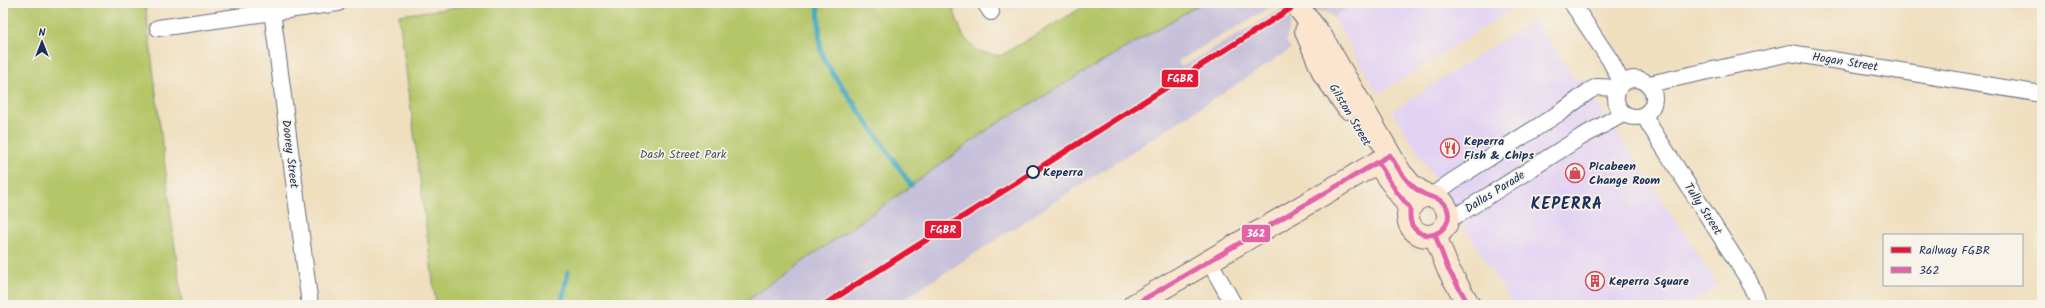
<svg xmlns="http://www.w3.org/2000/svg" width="2045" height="308" font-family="Kalam,sans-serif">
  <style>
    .built { fill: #e3d3f3 }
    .industrial { fill: #c6c0da }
    .green { fill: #b5c669; stroke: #687a64 }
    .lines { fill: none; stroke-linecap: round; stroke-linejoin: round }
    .stream { stroke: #40a8c0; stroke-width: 5 }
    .street-casing { stroke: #666d80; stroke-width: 18 }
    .secondary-casing { stroke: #666d80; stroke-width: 24 }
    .street { stroke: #fff; stroke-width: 16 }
    .secondary { stroke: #fbe5cf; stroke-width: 22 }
    .bus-1-casing { stroke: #f7f3e8; stroke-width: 8 }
    .bus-1 { stroke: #e463a4; stroke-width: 5 }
    .rail-1-casing { stroke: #f7f3e8; stroke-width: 9 }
    .rail-1 { stroke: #e31837; stroke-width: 6 }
    .stop-dot { fill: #f7f3e8; stroke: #1b2f5e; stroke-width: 2 }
    .labels { text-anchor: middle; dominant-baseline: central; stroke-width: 3.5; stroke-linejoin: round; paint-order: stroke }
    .street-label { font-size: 12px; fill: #1b2f5e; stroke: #f7f3e8 }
    .poi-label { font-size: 12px; font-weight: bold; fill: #1b2f5e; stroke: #f7f3e8; text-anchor: start }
    .park-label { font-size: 12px; fill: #425561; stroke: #f7f3e8 }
    .stop-label { font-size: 12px; font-weight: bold; fill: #1b2f5e; stroke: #f7f3e8; text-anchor: start }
    .district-label { font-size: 16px; font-weight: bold; letter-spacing: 1px; fill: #1b2f5e; stroke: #f7f3e8 }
    .line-badge { stroke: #f7f3e8; stroke-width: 1.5 }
    .badge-label { font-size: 11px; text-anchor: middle; font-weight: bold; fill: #fff }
  </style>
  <rect width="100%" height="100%" fill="#f7f3e8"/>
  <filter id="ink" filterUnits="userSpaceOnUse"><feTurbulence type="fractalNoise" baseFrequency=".025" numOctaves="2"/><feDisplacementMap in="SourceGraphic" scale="8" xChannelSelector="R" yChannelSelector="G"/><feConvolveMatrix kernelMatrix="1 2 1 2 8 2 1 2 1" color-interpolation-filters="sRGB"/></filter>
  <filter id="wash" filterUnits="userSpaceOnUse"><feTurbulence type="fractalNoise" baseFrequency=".012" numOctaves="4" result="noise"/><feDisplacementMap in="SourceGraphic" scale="16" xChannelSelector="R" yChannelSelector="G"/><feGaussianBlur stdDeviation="0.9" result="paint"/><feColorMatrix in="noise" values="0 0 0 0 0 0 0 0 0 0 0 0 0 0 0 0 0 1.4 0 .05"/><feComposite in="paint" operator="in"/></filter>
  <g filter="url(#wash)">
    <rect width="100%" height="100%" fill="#f0dfbf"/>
    <!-- built -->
    <g class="built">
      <path d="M1356,3H1522L1378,94L1333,17Z"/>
      <path d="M1535,19L1576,81L1580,79L1630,151L1718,286L1689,305H1513L1392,111Z"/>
    </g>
    <!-- industrial -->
    <g class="industrial">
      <path d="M1202,3H1278L1178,61L1181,67L1282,9H1284L1291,21L1286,41L1291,49L895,305H741L897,196L993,126Z"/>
      <path d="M1311,3H1356L1333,17L1327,12L1315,11Z"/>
    </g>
    <!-- green -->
    <g class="green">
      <path d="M3,3H145L182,305H3Z"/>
      <path d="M491,3H951L963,36L977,51L1000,56L1090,3H1133L1137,9L1146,3H1202L993,126L897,196L741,305H436L399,15Z"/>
    </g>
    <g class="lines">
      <!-- stream -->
      <g class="stream">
        <path d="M818,3L820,47L825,62L911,185"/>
        <path d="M561,305L568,272"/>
      </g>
    </g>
  </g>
  <g filter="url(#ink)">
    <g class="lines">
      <defs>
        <g id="street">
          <path d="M271,3L310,305"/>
          <path d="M985,3L991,12"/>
          <path d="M1572,3L1610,60L1622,83"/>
          <path d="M158,28L338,3"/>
          <circle cx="1635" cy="98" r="19"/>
          <path d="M1649,84L1790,53L2042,94"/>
          <path d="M1644,115L1650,126L1748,279L1756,297L1757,305"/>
          <path d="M1432,196L1451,182L1564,110L1589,91L1597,87L1618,88"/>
          <path d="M1448,219L1461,213L1581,137L1623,114"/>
          <path d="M1209,261L1234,305"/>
        </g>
        <g id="secondary">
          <path d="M1295,3L1321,36L1400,172L1411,185L1427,196"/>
          <path d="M1306,31L1324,74L1348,108"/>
          <path d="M1381,168L1410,208"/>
          <circle cx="1428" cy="216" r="20"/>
          <path d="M1435,235L1448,269L1469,305"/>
          <path d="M1134,305L1390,155"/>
        </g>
      </defs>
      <!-- street casing -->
      <use href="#street" class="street-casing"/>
      <!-- secondary casing -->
      <use href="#secondary" class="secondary-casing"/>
      <!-- street -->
      <use href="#street" class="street"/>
      <!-- secondary -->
      <use href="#secondary" class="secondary"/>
      <defs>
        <g id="bus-1">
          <path d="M1390,155C1399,170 1408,186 1424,194C1432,198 1443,198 1447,208C1455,228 1429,245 1414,228C1409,223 1410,215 1410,208L1396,191L1378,162Z"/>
          <path d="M1435,235L1448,269L1469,305"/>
          <path d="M1134,305L1378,162"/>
        </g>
      </defs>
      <!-- bus-1 casing -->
      <use href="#bus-1" class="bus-1-casing"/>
      <!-- bus-1 -->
      <use href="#bus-1" class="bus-1"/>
      <defs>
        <path id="rail-1" d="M824,305L1299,3"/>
      </defs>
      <!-- rail-1 casing -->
      <use href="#rail-1" class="rail-1-casing"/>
      <!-- rail-1 -->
      <use href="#rail-1" class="rail-1"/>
    </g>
  </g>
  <!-- icons -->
  <defs>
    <symbol id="restaurant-ring" viewBox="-11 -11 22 22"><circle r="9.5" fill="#f7f3e8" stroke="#d1495b" stroke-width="1.5"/><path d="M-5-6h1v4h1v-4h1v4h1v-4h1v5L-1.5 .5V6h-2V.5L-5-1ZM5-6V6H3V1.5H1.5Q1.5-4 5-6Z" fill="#d1495b"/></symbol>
    <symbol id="shop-ring" viewBox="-11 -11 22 22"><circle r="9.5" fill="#f7f3e8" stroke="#d1495b" stroke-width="1.5"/><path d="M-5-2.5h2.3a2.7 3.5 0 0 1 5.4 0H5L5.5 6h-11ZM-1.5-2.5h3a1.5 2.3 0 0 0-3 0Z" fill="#d1495b"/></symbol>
    <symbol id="building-ring" viewBox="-11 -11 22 22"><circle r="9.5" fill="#f7f3e8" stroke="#d1495b" stroke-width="1.5"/><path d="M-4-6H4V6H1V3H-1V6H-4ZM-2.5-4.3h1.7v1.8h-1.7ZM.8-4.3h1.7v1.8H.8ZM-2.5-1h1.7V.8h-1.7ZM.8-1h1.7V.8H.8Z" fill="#d1495b"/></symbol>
  </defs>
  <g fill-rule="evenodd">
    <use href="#restaurant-ring" x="1439" y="137" width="22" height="22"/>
    <use href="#shop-ring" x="1564" y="162" width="22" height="22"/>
    <use href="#building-ring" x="1584" y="270" width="22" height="22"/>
  </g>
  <!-- markers -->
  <circle class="stop-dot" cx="1033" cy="172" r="6"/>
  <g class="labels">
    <!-- street labels -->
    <g class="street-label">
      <text transform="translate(1845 62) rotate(9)">Hogan Street</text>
      <text transform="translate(1350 115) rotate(59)">Gilston Street</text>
      <text transform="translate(290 154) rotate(83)">Doorey Street</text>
      <text transform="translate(1495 192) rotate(-32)">Dallas Parade</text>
      <text transform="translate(1703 209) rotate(57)">Tully Street</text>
    </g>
    <!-- poi labels -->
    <g class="poi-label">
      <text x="1464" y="141">Keperra<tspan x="1464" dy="14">Fish &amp; Chips</tspan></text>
      <text x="1589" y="166">Picabeen<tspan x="1589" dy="14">Change Room</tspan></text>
      <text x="1609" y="281">Keperra Square</text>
    </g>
    <!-- park labels -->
    <g class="park-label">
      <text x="683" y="154">Dash Street Park</text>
    </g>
    <!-- stop labels -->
    <g class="stop-label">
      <text x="1043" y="172">Keperra</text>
    </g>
    <!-- district labels -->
    <g class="district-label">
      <text x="1567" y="204">KEPERRA</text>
    </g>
  </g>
  <g class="line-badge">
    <rect x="1161" y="69" width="38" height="19" rx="4" fill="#e31837"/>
    <rect x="924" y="220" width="38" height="19" rx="4" fill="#e31837"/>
    <rect x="1241" y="224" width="30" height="19" rx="4" fill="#e463a4"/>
  </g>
  <g class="badge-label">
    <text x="1180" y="82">FGBR</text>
    <text x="943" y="233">FGBR</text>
    <text x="1256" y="237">362</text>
  </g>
  <!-- margin -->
  <rect width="2045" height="308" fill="none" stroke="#f7f3e8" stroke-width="16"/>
  <!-- legend -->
  <rect x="1883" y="234" width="140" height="52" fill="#f7f3e8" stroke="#9fa5b1"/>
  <rect x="1891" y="247" width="20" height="6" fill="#e31837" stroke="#9fa5b1"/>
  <text x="1919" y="254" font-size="12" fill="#1b2f5e">Railway FGBR</text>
  <rect x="1891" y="267" width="20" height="6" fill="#e463a4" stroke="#9fa5b1"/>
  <text x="1919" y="274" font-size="12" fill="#1b2f5e">362</text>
  <!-- north arrow -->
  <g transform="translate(42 42)" stroke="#f7f3e8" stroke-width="3" paint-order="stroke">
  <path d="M0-3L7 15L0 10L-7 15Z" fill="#1b2f5e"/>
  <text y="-6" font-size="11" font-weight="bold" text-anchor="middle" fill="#1b2f5e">N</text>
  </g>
</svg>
